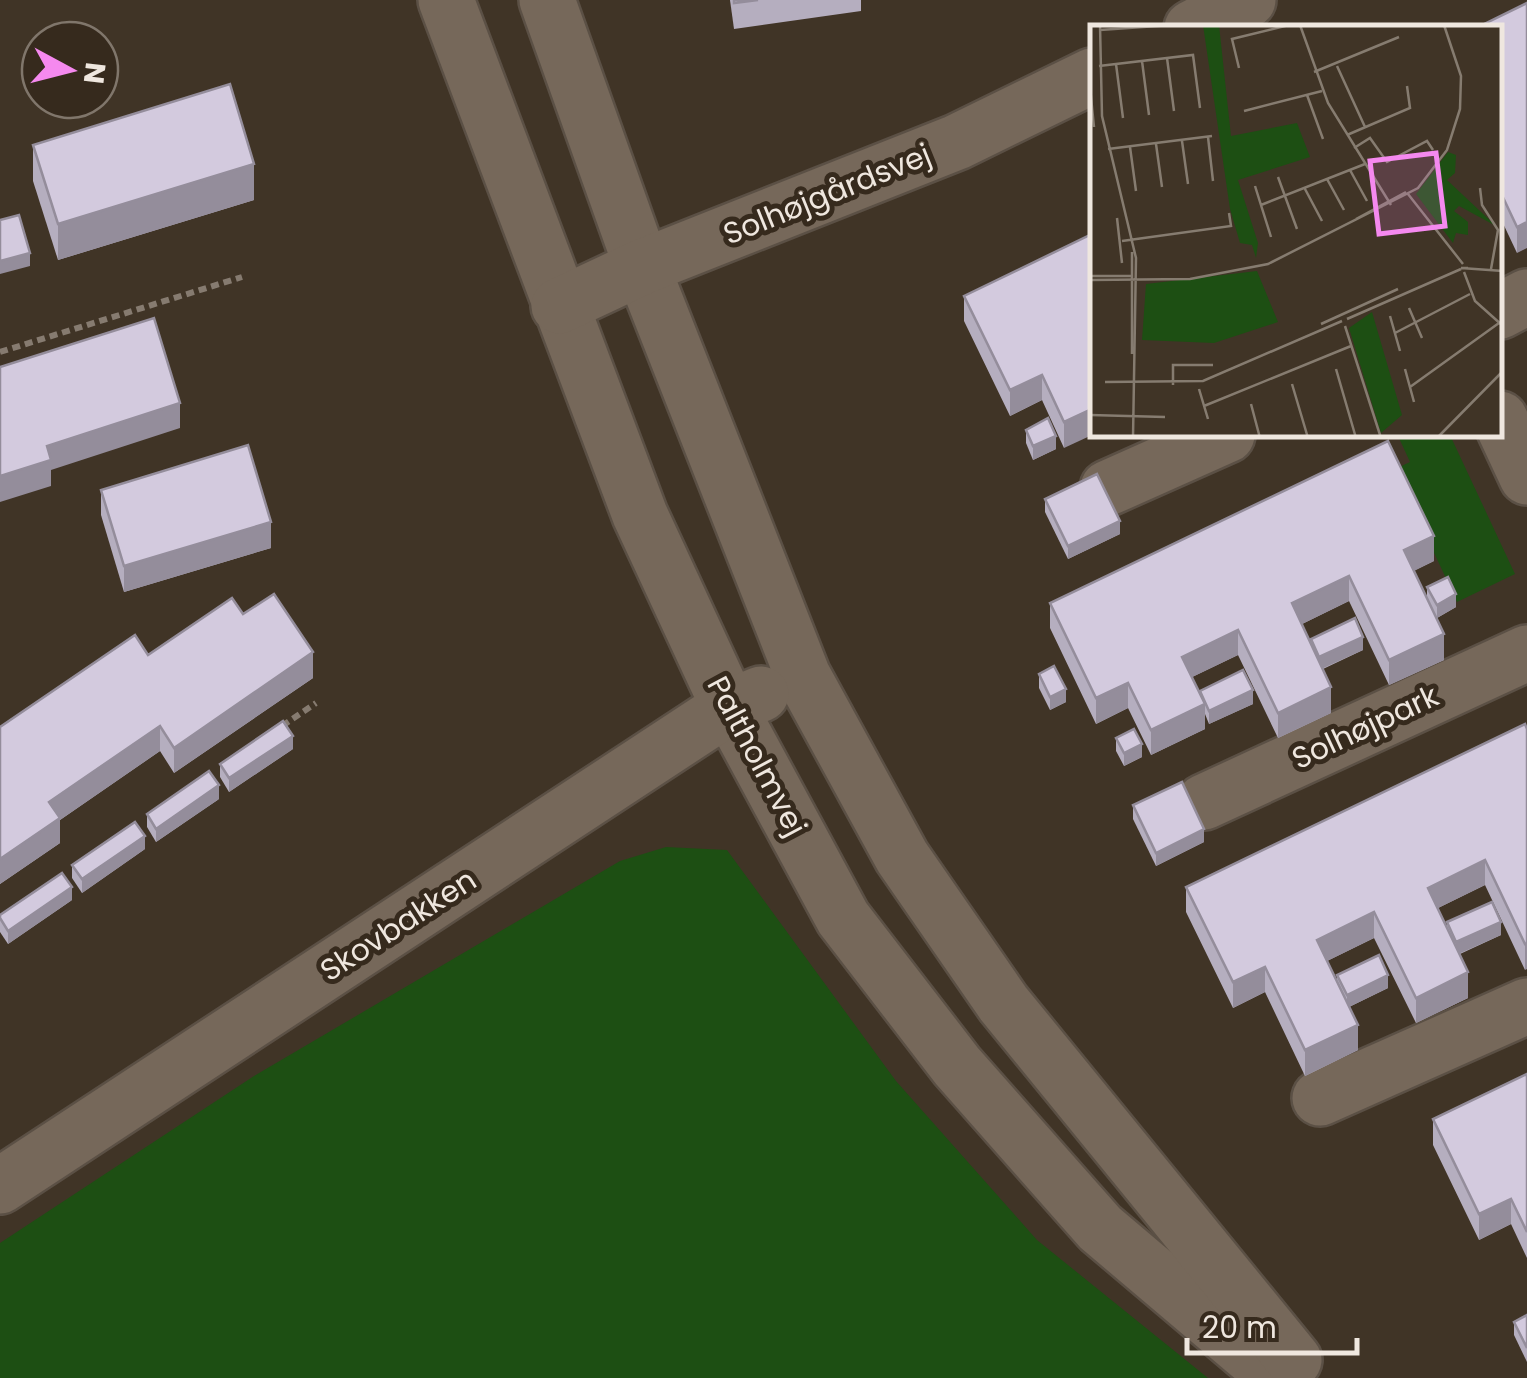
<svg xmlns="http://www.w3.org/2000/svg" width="1527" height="1378" font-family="Poppins,sans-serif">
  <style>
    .green { fill: #1d4f13 }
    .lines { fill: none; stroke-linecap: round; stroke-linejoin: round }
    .minor-casing { stroke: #5b5045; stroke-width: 60 }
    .tertiary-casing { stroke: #5b5045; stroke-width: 60 }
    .path { stroke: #867b70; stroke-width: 6; stroke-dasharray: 8 5; stroke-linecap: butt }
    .minor { stroke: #76685a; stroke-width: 55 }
    .tertiary { stroke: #76685a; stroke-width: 55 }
    .wall { fill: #b5aebf }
    .shaded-wall { fill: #948d9b }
    .building { fill: #d3cade; stroke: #948d9b; stroke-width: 2.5 }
    .labels { text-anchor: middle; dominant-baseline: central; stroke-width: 10; stroke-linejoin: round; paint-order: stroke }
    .street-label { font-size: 30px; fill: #efe7df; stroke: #362a1d }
    .inset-road { fill: none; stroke: #867c70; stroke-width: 2.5 }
    .view { fill: #f589ef; fill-opacity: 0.15; stroke: #f589ef; stroke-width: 5 }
    .inset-edge { fill: none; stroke: #efe7df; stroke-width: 5 }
  </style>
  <rect width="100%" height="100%" fill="#403426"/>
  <!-- green -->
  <g class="green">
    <path d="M1407,435H1450L1515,574L1457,602L1395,469L1410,462L1399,438Z"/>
    <path d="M666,847L727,850L896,1081L1037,1240L1208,1378H0V1243L254,1076L620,861Z"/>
  </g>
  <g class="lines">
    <defs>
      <g id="minor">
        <path d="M1500,311L1527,297"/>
        <path d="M1500,419L1527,477"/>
        <path d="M1108,488L1227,435"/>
        <path d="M1204,802L1527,653"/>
        <path d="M1320,1098L1527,1006"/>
      </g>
      <g id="tertiary">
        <path d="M446,0L640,515L729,707L843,918L957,1066L1100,1228L1277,1378"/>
        <path d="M547,0L642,267L803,676L902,857L1003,1003L1294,1360"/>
        <path d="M1192,28L1248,0"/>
        <path d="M559,306L642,267L957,142L1092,76"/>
        <path d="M0,1186L729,707L761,694"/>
      </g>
    </defs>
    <!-- minor casing -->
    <use href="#minor" class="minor-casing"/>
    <!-- tertiary casing -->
    <use href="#tertiary" class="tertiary-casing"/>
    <!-- path -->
    <g class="path">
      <path d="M0,352L242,277"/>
      <path d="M282,726L316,703"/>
    </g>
    <!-- minor -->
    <use href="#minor" class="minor"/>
    <!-- tertiary -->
    <use href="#tertiary" class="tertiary"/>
  </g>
  <!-- wall -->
  <g class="wall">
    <path d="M730,0H861V11L734,29Z"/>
    <path d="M1527,3L1517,253L1500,217V28Z"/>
    <path d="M33,145L254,200L58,260L33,181Z"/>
    <path d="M1092,234L1064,448L1042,400L1010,416L964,321V296Z"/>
    <path d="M1026,430L1056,449L1033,460L1026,443Z"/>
    <path d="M101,490L271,548L124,592L101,515Z"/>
    <path d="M1045,499L1120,534L1068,559L1045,512Z"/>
    <path d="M1434,561L1413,571L1427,600V587L1456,607L1437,618L1444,660L1389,685L1349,601L1302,624L1311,644V639L1363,650L1323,669L1331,713L1278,738L1238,655L1192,677L1200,695V691L1253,704L1209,724L1205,714V729L1151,755L1128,708L1096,724L1050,628V603Z"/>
    <path d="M243,614L313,678L174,773L160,751L60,820V843L0,884V727L148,655Z"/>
    <path d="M1039,674L1066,702L1050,710L1039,688Z"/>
    <path d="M1527,729L1525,970L1485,885L1438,908L1447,928V922L1501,935L1460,954L1468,998L1416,1023L1374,938L1327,961L1337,981V975L1388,988L1349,1007L1358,1050L1305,1076L1265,992L1233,1008L1186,912V887Z"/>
    <path d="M1116,738L1142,757L1124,766L1116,751Z"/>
    <path d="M293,749L229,792L220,777V764Z"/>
    <path d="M219,799L156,842L147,827V814Z"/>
    <path d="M1133,805L1204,842L1156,866L1133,819Z"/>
    <path d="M145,849L82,893L72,878V865Z"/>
    <path d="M72,900L8,944L0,932V915Z"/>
    <path d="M1527,1074V1258L1511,1224L1479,1240L1433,1145V1119Z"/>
    <path d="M1527,1315V1362L1514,1335V1322Z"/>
  </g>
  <!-- shaded-wall -->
  <g class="shaded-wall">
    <path d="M254,164V200L58,260V224Z"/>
    <path d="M1527,222V248L1517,253V227Z"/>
    <path d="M30,253V266L0,274V261Z"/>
    <path d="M1042,375V400L1010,416V390Z"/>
    <path d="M180,403V428L51,470V486L0,502V476L47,446Z"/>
    <path d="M1092,409V435L1064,448V422Z"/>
    <path d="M1056,436V449L1033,460V446Z"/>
    <path d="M1120,521V534L1068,559V546Z"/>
    <path d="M271,522V548L124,592V566Z"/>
    <path d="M1434,536V561L1404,576V550Z"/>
    <path d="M1349,576V601L1292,629V603Z"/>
    <path d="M1456,594V607L1437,618V605Z"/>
    <path d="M1238,630V655L1182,682V657Z"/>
    <path d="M1444,634V660L1389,685V660Z"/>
    <path d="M1363,637V650L1319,670V657Z"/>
    <path d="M313,652V678L174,773V748Z"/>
    <path d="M1128,683V708L1096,724V698Z"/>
    <path d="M1331,687V713L1278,738V713Z"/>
    <path d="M1066,689V702L1050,710V697Z"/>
    <path d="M1253,690V704L1209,724V711Z"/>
    <path d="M1205,704V729L1151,755V730Z"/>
    <path d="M160,726V751L60,820V843L0,884V859L49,802Z"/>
    <path d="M293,736V749L229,792V778Z"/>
    <path d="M1142,744V757L1124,766V753Z"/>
    <path d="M219,785V799L156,842V829Z"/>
    <path d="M1204,829V842L1156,866V853Z"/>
    <path d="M145,836V849L82,893V879Z"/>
    <path d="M1485,860V885L1428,913V888Z"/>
    <path d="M72,887V900L8,944V931Z"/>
    <path d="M1374,912V938L1317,966V940Z"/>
    <path d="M1501,922V935L1456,955V942Z"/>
    <path d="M1527,943V969L1525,970V944Z"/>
    <path d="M1265,967V992L1233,1008V982Z"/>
    <path d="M1468,972V998L1416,1023V998Z"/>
    <path d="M1388,975V988L1347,1008V995Z"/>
    <path d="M1358,1025V1050L1305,1076V1050Z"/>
    <path d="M1511,1199V1224L1479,1240V1214Z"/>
  </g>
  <!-- building -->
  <g class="building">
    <path d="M734,0H758L734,3Z"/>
    <path d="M1527,3V222L1517,227L1500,191V28H1476Z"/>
    <path d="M230,84L254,164L58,224L33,145Z"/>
    <path d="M19,215L30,253L0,261V220Z"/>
    <path d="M1092,234V409L1064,422L1042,375L1010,390L964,296Z"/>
    <path d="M154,318L180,403L47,446L51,460L0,476V367Z"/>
    <path d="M1048,418L1056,436L1033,446L1026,430Z"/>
    <path d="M1388,441L1434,536L1404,550L1444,634L1389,660L1349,576L1292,603L1331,687L1278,713L1238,630L1182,657L1205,704L1151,730L1128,683L1096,698L1050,603Z"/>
    <path d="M248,445L271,522L124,566L101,490Z"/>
    <path d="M1097,474L1120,521L1068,546L1045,499Z"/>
    <path d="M1448,577L1456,594L1437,605L1427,587Z"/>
    <path d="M274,594L313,652L174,748L160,726L49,802L60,818L0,859V727L135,635L148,655L232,598L243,614Z"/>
    <path d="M1355,618L1363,637L1319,657L1311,639Z"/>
    <path d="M1054,666L1066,689L1050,697L1039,674Z"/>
    <path d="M1243,670L1253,690L1209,711L1200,691Z"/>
    <path d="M283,721L293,736L229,778L220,764Z"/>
    <path d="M1525,724L1527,729V943L1525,944L1485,860L1428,888L1468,972L1416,998L1374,912L1317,940L1358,1025L1305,1050L1265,967L1233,982L1186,887Z"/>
    <path d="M1134,729L1142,744L1124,753L1116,738Z"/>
    <path d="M209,771L219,785L156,829L147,814Z"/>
    <path d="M1182,782L1204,829L1156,853L1133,805Z"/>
    <path d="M135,822L145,836L82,879L72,865Z"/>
    <path d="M62,873L72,887L8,931L0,918V915Z"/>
    <path d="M1492,902L1501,922L1456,942L1447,922Z"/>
    <path d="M1379,955L1388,975L1347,995L1337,975Z"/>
    <path d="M1527,1074V1232L1511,1199L1479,1214L1433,1119Z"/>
    <path d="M1527,1315V1348L1514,1322Z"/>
  </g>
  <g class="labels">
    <!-- street labels -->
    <g class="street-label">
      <text transform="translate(827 194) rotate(-22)">Solhøjgårdsvej</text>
      <text transform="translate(1365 727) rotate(-25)">Solhøjpark</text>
      <text transform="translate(757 756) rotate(62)">Paltholmvej</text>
      <text transform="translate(398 925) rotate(-33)">Skovbakken</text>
    </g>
  </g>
  <!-- overview -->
  <g transform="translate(1090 25)">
    <rect width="412" height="412" fill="#403426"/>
    <path d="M113,0H129L141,111L207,98L220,132L148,155L168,218L166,233L162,220L150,218L140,184ZM358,127L366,130L365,148L357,155L406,201L369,181L364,186L378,197V210L366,208L363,218L326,169ZM167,246L188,297L124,318L52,315L56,259ZM282,287L312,390L291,408L259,303Z" fill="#1d4f13"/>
    <path class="inset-road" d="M10,0L12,91L46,233L43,413M210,0L238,78L301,180M10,5L82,0M77,33L84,86M52,36L59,90M26,39L33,93M9,41L103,30L110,83M247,41L275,102M149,43L142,14L199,0M224,47L309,12M0,62L4,102M217,70L233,114M154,86L232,66M257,110L320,83L317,61M118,112L123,156M92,116L98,159M66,119L72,162M40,122L46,166M264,123L280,113L297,137L337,116L343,125M18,124L122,111M260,145L277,176M188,152L207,204M237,154L254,185M165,161L181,212M390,163L392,180L408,205L401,244M215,164L232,196M318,169L373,239M171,180L275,139M27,193L32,238M266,194L316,167M32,216L141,201L139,188M42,227V329M378,243H371L413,246M374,247L385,276L413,301M0,251H41M0,255L100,254L178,239L328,163L357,125L370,84L371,51L354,0M319,283L332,313M300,291L310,326M257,294L371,244M231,299L308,264M255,301L291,413M305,308L380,269M246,344L266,413M315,344L324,377M15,357L113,356L252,296M202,359L218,413M83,360V340H123M320,362L409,298M109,364L118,394M161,379L170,413M114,381L261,321M0,390L75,392M347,413L413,346"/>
    <path class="view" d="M346,128L355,201L289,209L280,136Z"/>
    <rect width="412" height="412" class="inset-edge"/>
  </g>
  <!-- north arrow -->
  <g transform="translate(70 70) rotate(97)"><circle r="48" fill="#362a1d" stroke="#80766b" stroke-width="2.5"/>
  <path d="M0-8L18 38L0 25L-18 38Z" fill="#f589ef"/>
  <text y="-15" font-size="28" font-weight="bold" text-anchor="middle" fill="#efe7df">N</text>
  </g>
  <!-- scale -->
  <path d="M1187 1338v15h170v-15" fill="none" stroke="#efe7df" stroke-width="5"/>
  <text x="1202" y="1338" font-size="30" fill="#efe7df" stroke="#362a1d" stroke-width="8" paint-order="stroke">20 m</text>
</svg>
